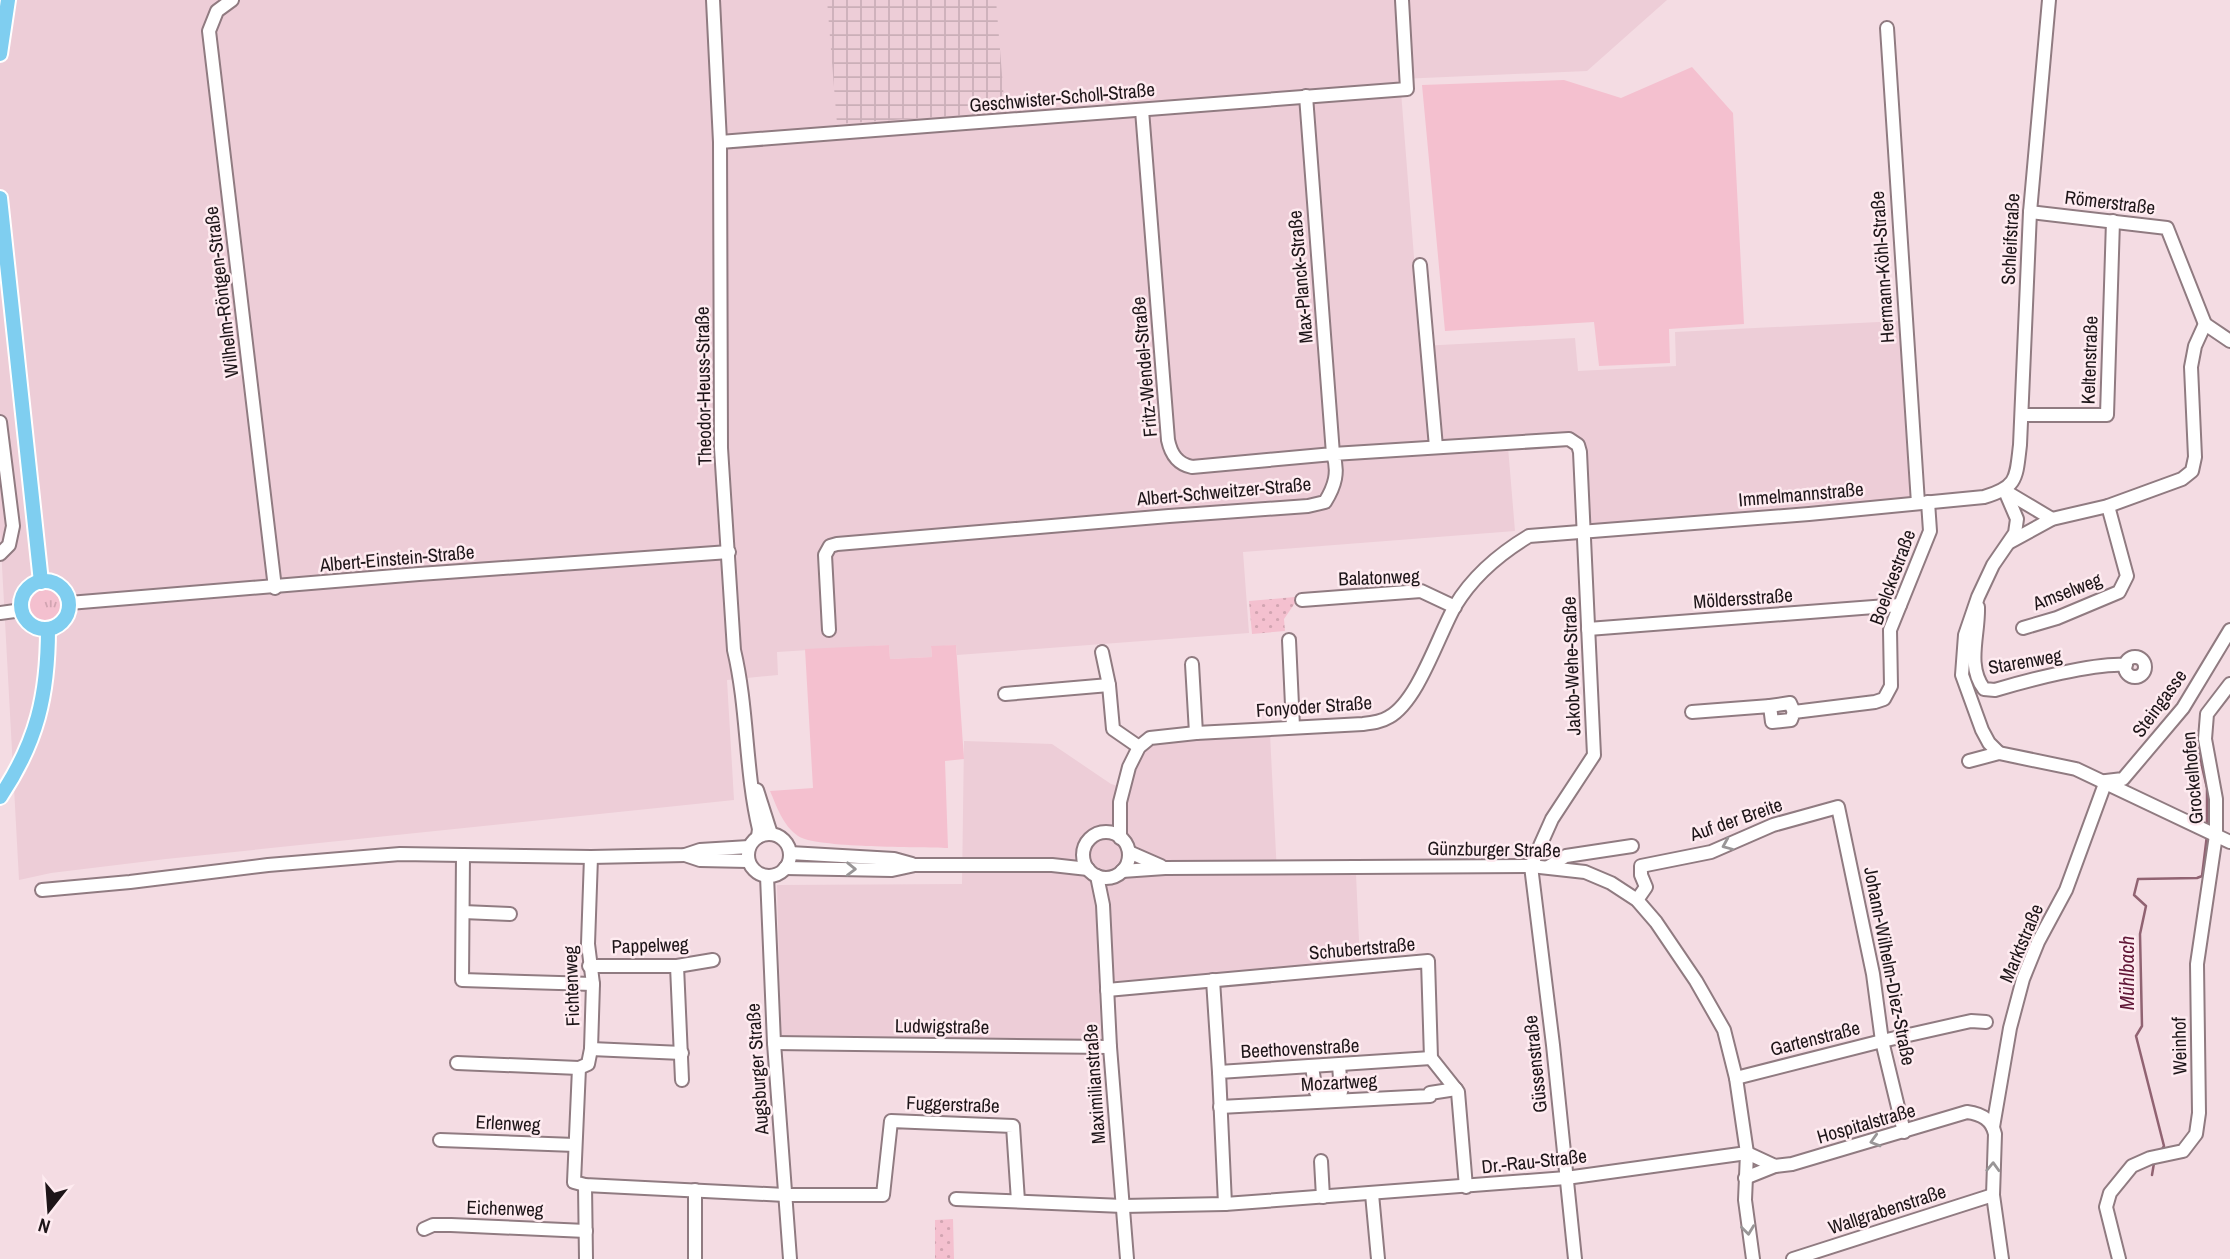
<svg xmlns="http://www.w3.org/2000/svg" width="2230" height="1259" font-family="'Archivo Narrow',sans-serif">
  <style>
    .built { fill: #edcdd7 }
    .industrial { fill: url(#industrial-grid) }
    .grass { fill: url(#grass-tufts) }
    .park { fill: url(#park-dots) }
    .pitch { fill: #f4c0cf }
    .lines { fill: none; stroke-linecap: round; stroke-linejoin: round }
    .stream { stroke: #916372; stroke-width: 2.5 }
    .minor-casing { stroke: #907b81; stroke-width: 16 }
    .major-casing { stroke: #fff; stroke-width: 18 }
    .minor { stroke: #fff; stroke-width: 12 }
    .major { stroke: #7fcef0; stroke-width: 14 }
    .oneway { stroke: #999697 }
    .labels { text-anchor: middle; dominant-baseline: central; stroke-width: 5; stroke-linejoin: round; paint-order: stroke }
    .street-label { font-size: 19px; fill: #1d1518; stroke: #feebf0 }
    .water-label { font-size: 21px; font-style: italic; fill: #621838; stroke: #feebf0 }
  </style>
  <defs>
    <pattern id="industrial-grid" width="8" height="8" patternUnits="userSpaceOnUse" patternTransform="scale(1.75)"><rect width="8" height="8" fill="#edcdd7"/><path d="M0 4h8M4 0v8" fill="none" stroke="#cbafb8"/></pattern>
    <pattern id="grass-tufts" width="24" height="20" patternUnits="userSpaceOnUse" patternTransform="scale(1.75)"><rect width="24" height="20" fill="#f4c0cf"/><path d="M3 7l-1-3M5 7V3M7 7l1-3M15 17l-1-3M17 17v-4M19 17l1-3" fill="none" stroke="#d1a4b1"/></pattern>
    <pattern id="park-dots" width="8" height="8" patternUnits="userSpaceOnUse" patternTransform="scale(1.75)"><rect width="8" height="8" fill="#f4c0cf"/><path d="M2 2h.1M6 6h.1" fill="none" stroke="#d1a4b1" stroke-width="1.8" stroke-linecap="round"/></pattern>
  </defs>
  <rect width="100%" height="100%" fill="#f4dce3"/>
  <!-- built -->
  <g class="built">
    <path d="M0,0H1667L1587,71L1400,79L1421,346L1575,338L1578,371L1676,366L1675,332L1899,321L1910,498L1589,524L1585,443L1508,447L1515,531L1243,552L1249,633L957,655L956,645L931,647L932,657L890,659L889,645L777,652L778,675L727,680L734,800L166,859L51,873L19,880L0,529Z"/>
    <path d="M1270,734L1277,874H1356L1360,963L1099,982L1101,1041L781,1039L777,885L962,884L964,741L1052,744L1111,784L1129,789L1144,750L1155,742Z"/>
  </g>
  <!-- industrial -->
  <path class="industrial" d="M827,0H996L1005,112L837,124Z"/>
  <!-- grass -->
  <circle class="grass" cx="45" cy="605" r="16"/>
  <!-- park -->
  <g class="park">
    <path d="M1295,597V603L1284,619L1285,631L1252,634L1249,601Z"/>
    <path d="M953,1219L954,1259H935V1220Z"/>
  </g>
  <!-- pitch -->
  <g class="pitch">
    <path d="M1692,67L1733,113L1744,324L1669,329L1670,363L1599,366L1594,322L1445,331L1422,85L1564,80L1621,98Z"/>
    <path d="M889,645L890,659L932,657L931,646L956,645L964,759L945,761L948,848C921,847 814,848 798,836C783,826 777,807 770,791L813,788L805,649Z"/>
  </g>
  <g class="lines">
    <!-- stream -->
    <g class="stream">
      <path d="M2202,711L2197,745L2207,788V828"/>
      <path d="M2161,1151L2164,1146L2136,1036L2142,1026L2140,934L2146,906L2134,895L2138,879L2197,878L2202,876L2207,835"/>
      <path d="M2152,1175L2154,1163"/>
    </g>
    <defs>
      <g id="minor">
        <path d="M232,0L217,11L209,31L275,588"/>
        <path d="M713,0L720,142L721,448L734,650C748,709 745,770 759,829L758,837"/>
        <path d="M1887,28L1918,503"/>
        <path d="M1142,110L1168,440C1171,454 1177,464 1192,467L1333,454L1306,96"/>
        <path d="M720,142L1407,89L1402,0"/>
        <path d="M2030,212L2167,228L2205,324"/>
        <path d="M1420,265L1436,447"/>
        <path d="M2022,415H2107L2113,221"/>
        <path d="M0,422L13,526L9,545L0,554"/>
        <path d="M2005,491L2052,519"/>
        <path d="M2010,542L2052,519L2108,506L2182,479L2192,471L2195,457L2191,367L2195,346L2205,324L2230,341"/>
        <path d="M1302,600L1421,591L1455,607"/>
        <path d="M69,603L419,574L729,552"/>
        <path d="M1978,607C1979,635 1966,665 1984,689L1995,690C2025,681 2097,662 2126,665"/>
        <path d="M0,613L22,610"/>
        <path d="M2023,628L2057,618L2119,592L2127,576L2108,506"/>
        <path d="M1588,629L1900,605"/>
        <path d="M829,630L825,555L830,546L837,544L1169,516L1308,506L1325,502C1335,486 1339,472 1333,454L1569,439L1578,445L1580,452L1594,755L1552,819L1531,866"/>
        <path d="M1289,640L1293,727"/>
        <path d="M1102,652L1109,685L1113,729L1139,747"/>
        <circle cx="2135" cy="667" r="10"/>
        <path d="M1192,664L1196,733"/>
        <path d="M1005,694L1109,685"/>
        <path d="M1770,706L1790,703L1794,712"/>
        <path d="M1692,712L1770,706L1772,722L1791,720L1794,712L1875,702L1884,699L1891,686L1890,630L1930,531L1928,502"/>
        <path d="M1999,753L1989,743L1982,730L1962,675L1965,635L1978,597L1993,565L2015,533L2017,519L2005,491"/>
        <path d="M1969,761L1999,753L2076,769L2230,842"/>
        <path d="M2106,781L2123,779L2183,708L2230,630"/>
        <path d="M757,790L771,834"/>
        <circle cx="1106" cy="855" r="23"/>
        <circle cx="769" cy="855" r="21"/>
        <path d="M1120,838V802L1129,767L1139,747L1150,738L1196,733L1363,724C1372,723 1381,722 1389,717C1418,701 1438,636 1455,606C1473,576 1499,554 1529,536L1809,514L1984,497C2018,487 2016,478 2020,445L2030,212L2049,0"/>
        <path d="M1129,852L1161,866"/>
        <path d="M790,853L894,859L912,864"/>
        <path d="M463,855L462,980L593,984"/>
        <path d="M685,855L700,860L748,861"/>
        <path d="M591,857L588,944L593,984L591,1049L588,1064L579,1068L574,1182L585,1185L785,1195H883L891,1121L1013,1126L1018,1201"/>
        <path d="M1531,866L1553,1045L1575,1259"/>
        <path d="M1548,867L1566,856L1632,846"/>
        <path d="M785,868L892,870L915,865H1052L1088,869"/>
        <path d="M1122,871L1165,868L1531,866L1585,872L1611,883L1637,900L1656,922L1696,981L1724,1030L1736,1078L1747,1153L1745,1200L1753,1259"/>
        <path d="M767,876L774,1043L790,1259"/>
        <path d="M1097,876L1103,905L1110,1047L1127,1259"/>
        <path d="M42,890L130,882L268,865L400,854L591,857L685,855L700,850L749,847"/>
        <path d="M1637,900L1646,887L1641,875V866L1711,852L1773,825L1838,807L1873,974L1882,1041L1904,1132"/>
        <path d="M463,912L510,914"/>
        <path d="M589,966H677L713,960"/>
        <path d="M677,966L682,1080"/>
        <path d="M1213,980L1219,1072"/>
        <path d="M1107,990L1428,961L1431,1058L1458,1092L1466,1187"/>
        <path d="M774,1043L1110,1047"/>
        <path d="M591,1049L682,1053"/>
        <path d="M457,1063L579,1068"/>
        <path d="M1312,1067L1316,1092H1341L1339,1065"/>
        <path d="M1736,1078L1882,1041L1971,1021L1986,1022"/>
        <path d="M1220,1107L1430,1096V1093L1456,1089"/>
        <path d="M1993,1127L2010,1028L2023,979L2038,942L2066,890L2106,781"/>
        <path d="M440,1140L575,1145"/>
        <path d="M1747,1153L1775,1166L1792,1164L1967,1112C1982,1114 1992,1120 1995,1134L1993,1195L2002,1259"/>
        <path d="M1321,1161L1323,1197"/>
        <path d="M1745,1178L1775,1166"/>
        <path d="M585,1185L586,1259"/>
        <path d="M1372,1194L1378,1259"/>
        <path d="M956,1199L1123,1206L1225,1204L1566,1178L1747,1153"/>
        <path d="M1225,1204L1219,1072L1431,1058"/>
        <path d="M424,1229L433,1225H451L586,1231"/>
        <path d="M695,1259V1190"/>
        <path d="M1793,1259L1993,1195"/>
        <path d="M2119,1259L2106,1207L2110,1193L2132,1166L2150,1158L2183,1151L2196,1134L2199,1113L2197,964L2216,835V799L2205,739L2207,714L2230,684"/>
      </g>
      <g id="major">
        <path d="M0,54L8,0"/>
        <path d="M0,198L41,582"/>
        <circle cx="45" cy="605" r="24"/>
        <path d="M0,797C37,742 48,695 48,629"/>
      </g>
    </defs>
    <!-- minor casing -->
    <use href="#minor" class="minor-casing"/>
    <!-- major casing -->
    <use href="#major" class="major-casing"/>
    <!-- minor -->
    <use href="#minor" class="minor"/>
    <!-- major -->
    <use href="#major" class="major"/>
  </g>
  <!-- one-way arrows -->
  <defs><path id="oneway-chevron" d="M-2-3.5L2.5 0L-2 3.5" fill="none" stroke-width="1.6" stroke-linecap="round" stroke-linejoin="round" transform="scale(1.75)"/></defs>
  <g class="oneway">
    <use href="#oneway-chevron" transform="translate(1727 845) rotate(157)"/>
    <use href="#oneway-chevron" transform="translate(851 869) rotate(1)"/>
    <use href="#oneway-chevron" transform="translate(1875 1141) rotate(164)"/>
    <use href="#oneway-chevron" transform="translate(1993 1167) rotate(-88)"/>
    <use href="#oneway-chevron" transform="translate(1748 1230) rotate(83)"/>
  </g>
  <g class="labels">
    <!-- street labels -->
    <g class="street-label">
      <text transform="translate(1062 97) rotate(-5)">Geschwister-Scholl-Straße</text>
      <text transform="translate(2110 202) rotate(7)">Römerstraße</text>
      <text transform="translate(2010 239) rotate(-87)">Schleifstraße</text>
      <text transform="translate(1882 267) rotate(-94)">Hermann-Köhl-Straße</text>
      <text transform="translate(1300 277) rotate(-95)">Max-Planck-Straße</text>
      <text transform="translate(221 292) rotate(-97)">Wilhelm-Röntgen-Straße</text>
      <text transform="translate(2089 360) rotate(-88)">Keltenstraße</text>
      <text transform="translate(1144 367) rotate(-95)">Fritz-Wendel-Straße</text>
      <text transform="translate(703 386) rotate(-91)">Theodor-Heuss-Straße</text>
      <text transform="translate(1224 491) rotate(-5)">Albert-Schweitzer-Straße</text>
      <text transform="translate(1801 494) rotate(-5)">Immelmannstraße</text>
      <text transform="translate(397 558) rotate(-5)">Albert-Einstein-Straße</text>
      <text transform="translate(1379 577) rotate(-2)">Balatonweg</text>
      <text transform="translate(1892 577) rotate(-70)">Boelckestraße</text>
      <text transform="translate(2067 591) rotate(-21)">Amselweg</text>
      <text transform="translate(1743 598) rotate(-4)">Möldersstraße</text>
      <text transform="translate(2025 661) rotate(-10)">Starenweg</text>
      <text transform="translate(1571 666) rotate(-92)">Jakob-Wehe-Straße</text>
      <text transform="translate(2159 703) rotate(-54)">Steingasse</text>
      <text transform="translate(1314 706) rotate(-4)">Fonyoder Straße</text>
      <text transform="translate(2192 778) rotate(-95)">Grockelhofen</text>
      <text transform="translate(1736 819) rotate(-19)">Auf der Breite</text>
      <text transform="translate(1494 849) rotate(1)">Günzburger Straße</text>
      <text transform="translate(2021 943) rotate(-67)">Marktstraße</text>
      <text transform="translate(650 945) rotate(-2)">Pappelweg</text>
      <text transform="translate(1362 948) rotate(-5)">Schubertstraße</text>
      <text transform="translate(1890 966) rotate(79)">Johann-Wilhelm-Diez-Straße</text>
      <text transform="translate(571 986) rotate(-92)">Fichtenweg</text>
      <text transform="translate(942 1026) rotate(1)">Ludwigstraße</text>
      <text transform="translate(1815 1038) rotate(-14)">Gartenstraße</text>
      <text transform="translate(2179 1046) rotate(-91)">Weinhof</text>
      <text transform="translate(1300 1048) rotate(-3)">Beethovenstraße</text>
      <text transform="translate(1535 1064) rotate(-96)">Güssenstraße</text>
      <text transform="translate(757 1069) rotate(-94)">Augsburger Straße</text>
      <text transform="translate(1339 1082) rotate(-3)">Mozartweg</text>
      <text transform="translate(1094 1084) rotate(-94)">Maximilianstraße</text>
      <text transform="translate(953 1104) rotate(2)">Fuggerstraße</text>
      <text transform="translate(508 1123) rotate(3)">Erlenweg</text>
      <text transform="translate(1866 1123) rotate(-16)">Hospitalstraße</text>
      <text transform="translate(1534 1161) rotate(-6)">Dr.-Rau-Straße</text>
      <text transform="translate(505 1208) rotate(2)">Eichenweg</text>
      <text transform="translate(1887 1209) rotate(-18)">Wallgrabenstraße</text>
    </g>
    <!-- water labels -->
    <g class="water-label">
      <text transform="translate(2126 973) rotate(-90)">Mühlbach</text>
    </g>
  </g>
  <!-- north arrow -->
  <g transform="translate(49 1210) rotate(197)" stroke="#feebf0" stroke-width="5" paint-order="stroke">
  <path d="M0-5L12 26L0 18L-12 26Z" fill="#1d1518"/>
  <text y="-10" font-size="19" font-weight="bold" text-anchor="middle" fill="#1d1518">N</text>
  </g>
</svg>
